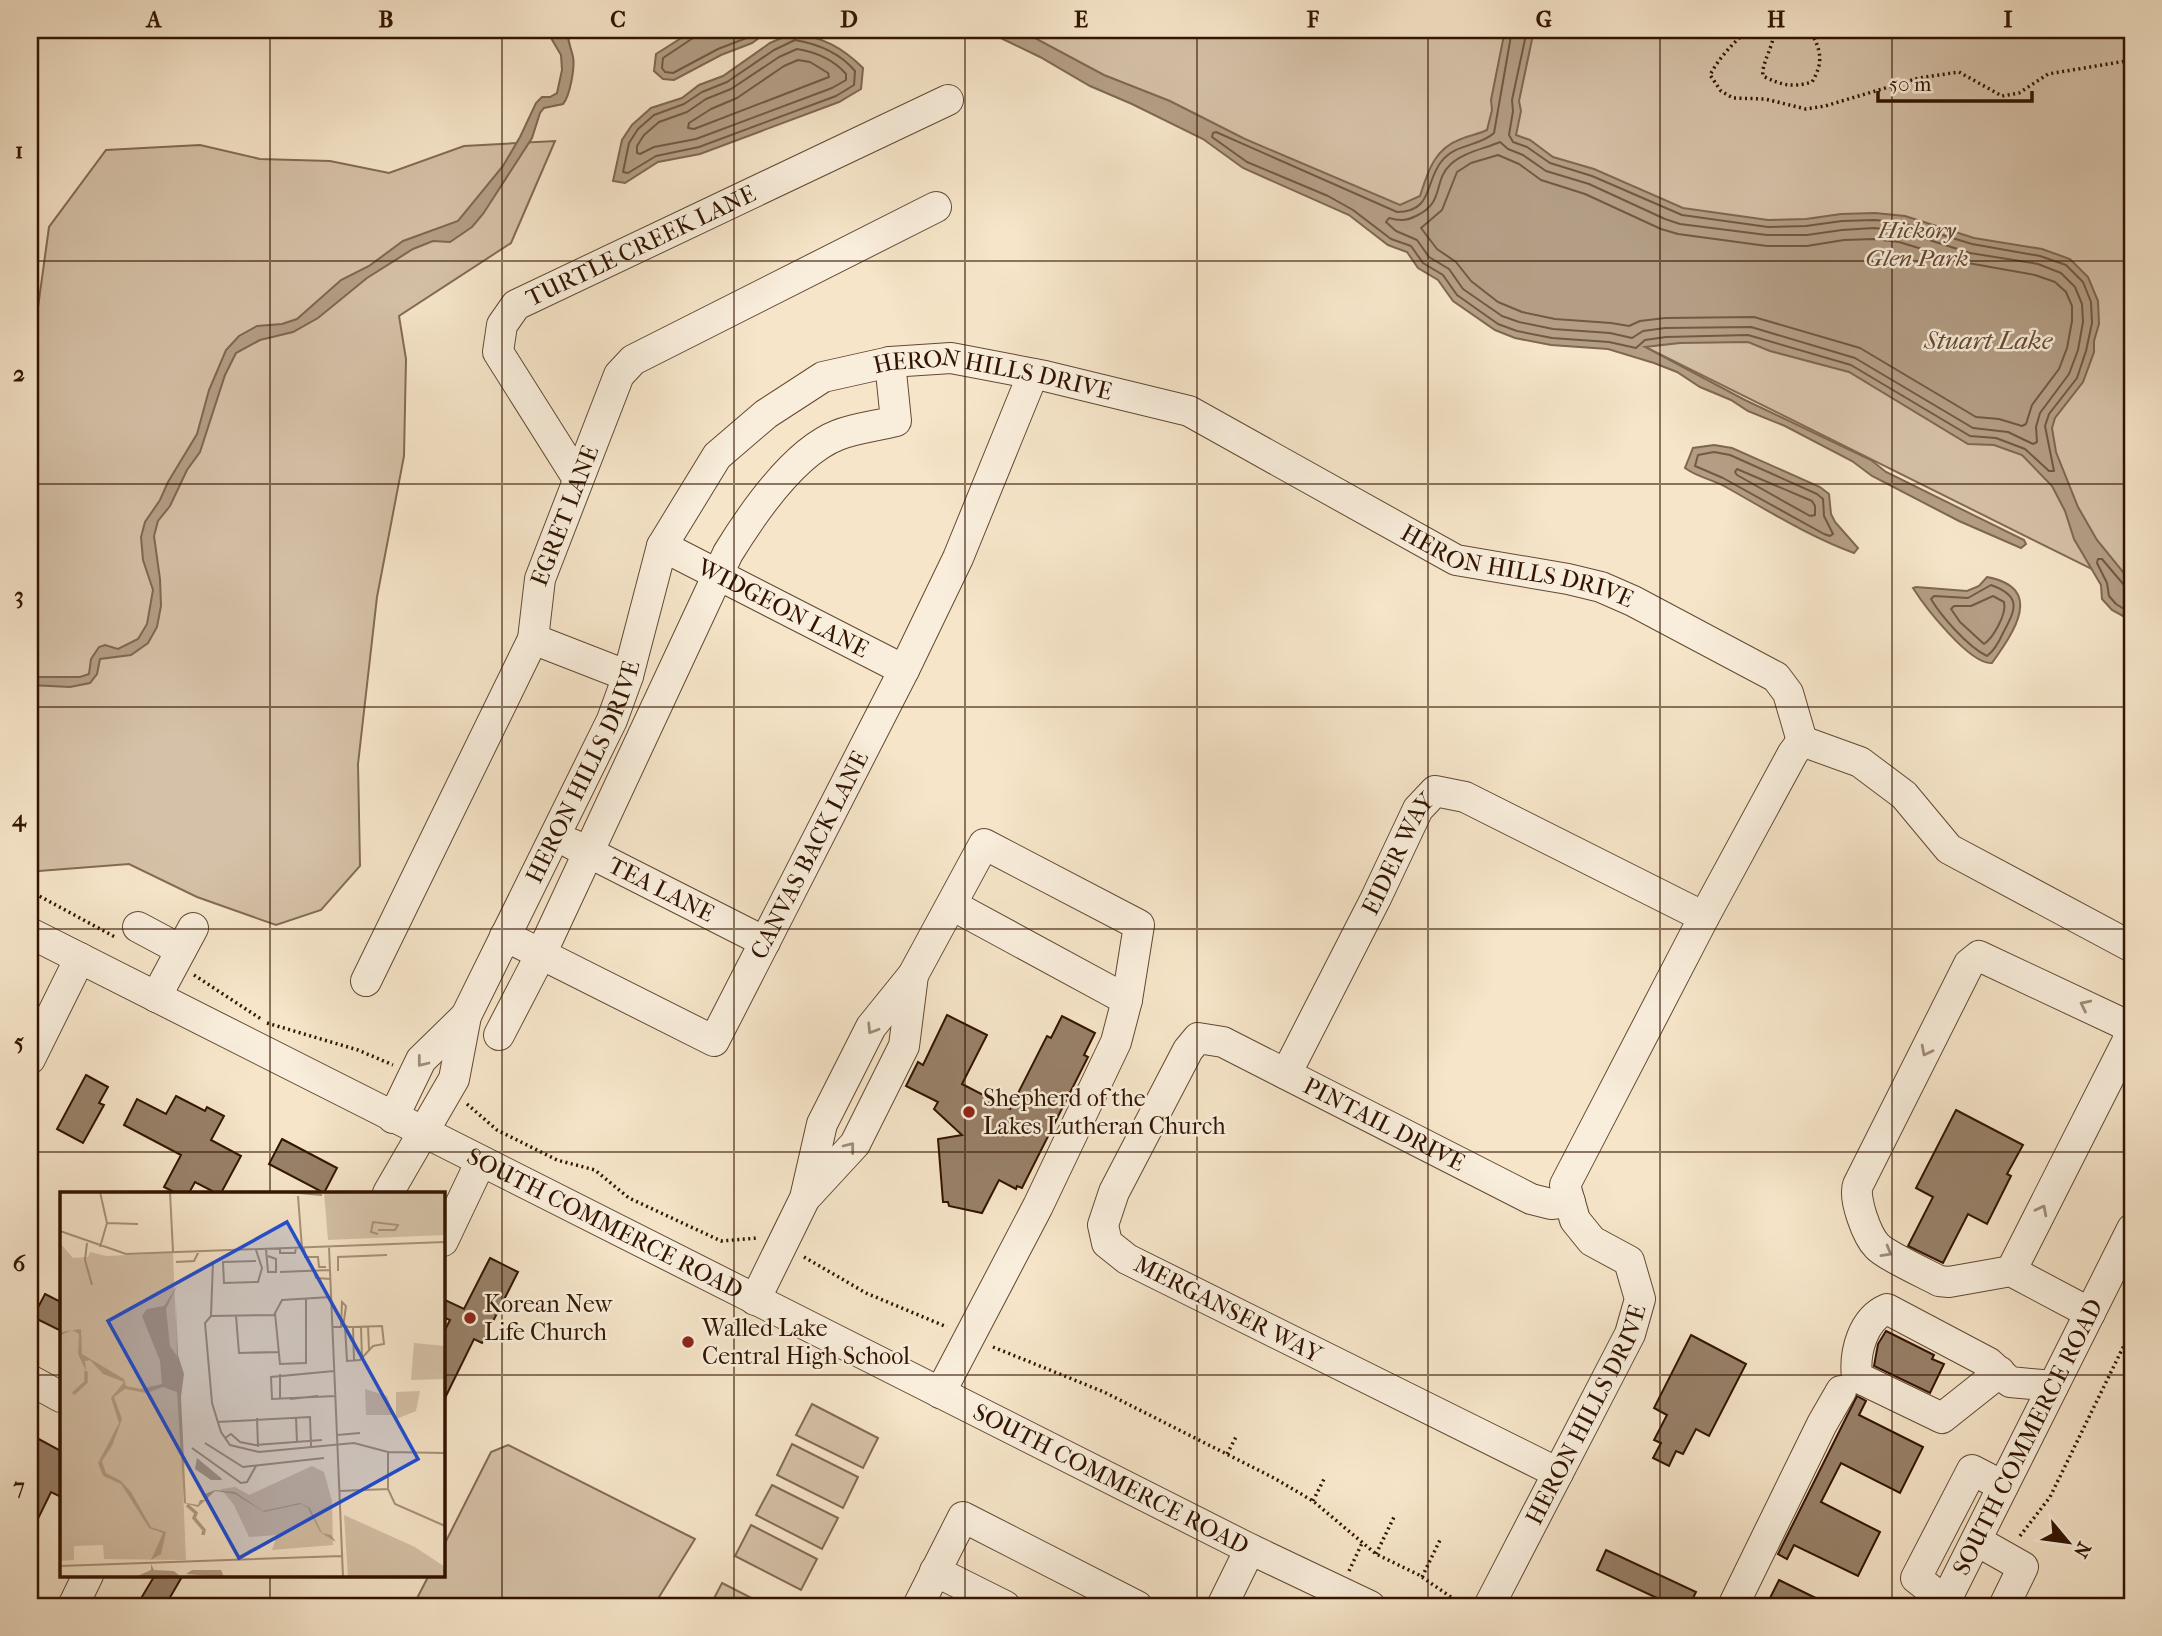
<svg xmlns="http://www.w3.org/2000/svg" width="2162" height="1636" font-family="'IM FELL French Canon',serif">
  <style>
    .green { fill: #d5c1a7; stroke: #846a54; stroke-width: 2 }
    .water { fill: #b39e85; stroke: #7f6750; stroke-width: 2 }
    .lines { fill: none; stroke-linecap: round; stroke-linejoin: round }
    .shore { stroke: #725942; stroke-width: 2 }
    .building { fill: #988169; stroke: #321400; stroke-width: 2 }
    .minor-casing { stroke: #634832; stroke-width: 32 }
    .path { stroke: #321400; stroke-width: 3.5; stroke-dasharray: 2 3.5; stroke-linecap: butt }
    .minor { stroke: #f9eedc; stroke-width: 30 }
    .oneway { stroke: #9f8c79 }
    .grid { fill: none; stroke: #321400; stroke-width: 2; stroke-opacity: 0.55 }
    .poi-dot { fill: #8f2418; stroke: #f9eedc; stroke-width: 2.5 }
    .labels { text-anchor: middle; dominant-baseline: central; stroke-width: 5; stroke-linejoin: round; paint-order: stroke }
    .park-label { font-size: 24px; font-style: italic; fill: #634832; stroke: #f9eedc }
    .street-label { font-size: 24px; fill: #321400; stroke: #f9eedc }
    .poi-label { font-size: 24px; fill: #321400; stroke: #f9eedc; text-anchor: start }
    .water-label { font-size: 26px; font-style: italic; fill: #664b35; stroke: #f9eedc }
    .inset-river { fill: none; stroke: #b39e85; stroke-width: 3.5 }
    .inset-road { fill: none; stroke: #a89179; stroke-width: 2 }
    .view { fill: #1d4ed8; fill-opacity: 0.15; stroke: #1d4ed8; stroke-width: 3.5 }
    .inset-edge { fill: none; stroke: #321400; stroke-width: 3.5 }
    .neatline { fill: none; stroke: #321400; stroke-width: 2.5 }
    .grid-label { font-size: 23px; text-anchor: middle; font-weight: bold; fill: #321400 }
  </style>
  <rect width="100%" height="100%" fill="#f6e5c9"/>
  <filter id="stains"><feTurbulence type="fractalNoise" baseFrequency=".00286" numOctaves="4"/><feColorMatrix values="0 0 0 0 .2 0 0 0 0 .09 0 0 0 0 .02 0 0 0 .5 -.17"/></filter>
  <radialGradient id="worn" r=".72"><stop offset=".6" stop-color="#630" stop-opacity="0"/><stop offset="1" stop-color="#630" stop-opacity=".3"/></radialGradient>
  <!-- green -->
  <g class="green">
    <path d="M1008,30H2132V589Z"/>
    <path d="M555,141L511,243L399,316L406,359L404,456L377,597L358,764L360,866L321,910L276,925L197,897L129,864L39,871L30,867V331L36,322L49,227L106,150L200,145L260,159L330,161L389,173L464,146Z"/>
    <path d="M812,1404L878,1438L863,1468L796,1435Z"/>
    <path d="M792,1444L858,1477L843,1508L777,1475Z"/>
    <path d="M508,1445L695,1539L659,1597L649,1606H413L429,1575H443V1547L491,1452Z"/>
    <path d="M772,1485L838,1518L822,1549L756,1515Z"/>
    <path d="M751,1525L817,1559L801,1590L735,1556Z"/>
    <path d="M722,1583L767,1606H710Z"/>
  </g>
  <!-- water -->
  <g class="water">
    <path d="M555,30H569C566,39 571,47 573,57C575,67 570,96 563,104L544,108L540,113L532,138L483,214L472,227L450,242L433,241L413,249L367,278L318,318L293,332L260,340L236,353L225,375L200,452L187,470L170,506L158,521L154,536L160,579L161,606L157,627L148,643L131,655L100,659L97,674L90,683L70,687L30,685V675L36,677H80L89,674L91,659L99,647L105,645L118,649L138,639L147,624L153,590L143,560L141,537L145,522L160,500L168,482L197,434L209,390L226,350L239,336L257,326L282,324L297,319L341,280L369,266L403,241L458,221L503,166L520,137L536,103L542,97H550L557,93L562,70L561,55L551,38Z"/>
    <path d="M694,30H766L763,35L752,43L721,55L674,80L663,79L654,71L656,54Z"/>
    <path d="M984,30H1020L1104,75L1170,101L1245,139L1400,205L1420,196C1428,171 1434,149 1461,139C1470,135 1479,134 1487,130L1492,110L1491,100L1505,30H1534L1519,101L1521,111L1516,135L1530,140L1553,157L1594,169L1683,208L1768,220L1806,219L1841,214L1875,213L1905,216L1974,238L2042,249L2070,259L2088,277L2098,301L2099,324L2094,341V352L2083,382L2055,418L2052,428L2056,452L2078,507L2097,540L2132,583V621L2112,610L2102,599L2101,585L2074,539L2065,511L2052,486L2022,455L1994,445L1968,444L1849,372L1770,351L1748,342L1680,343L1645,347L1745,400L1871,460L1886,472L2024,540L2026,544L2021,548L1959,521L1872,476L1852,461L1785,426L1748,411L1731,400L1700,387L1677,372L1654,363L1608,349L1551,345L1515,338L1495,330L1453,301L1438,280L1418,268L1407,252L1388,245L1349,215L1243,168L1203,139L1132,104L1090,86L1040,57Z"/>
    <path d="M793,33C822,37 842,47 863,68L861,89L839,102L700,154L658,162L625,183L613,181L622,140L632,125L651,108L682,98L699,85L723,76L770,43Z"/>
    <path d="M1714,445L1732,448L1820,487L1829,494L1831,514L1835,522L1858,548L1854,553C1808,536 1767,510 1724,486C1711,479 1697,477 1685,468L1693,448Z"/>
    <path d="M1987,577C2045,588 2014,632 1992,663C1970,665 1925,607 1913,588L1916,587L1967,591L1979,586Z"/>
  </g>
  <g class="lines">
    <!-- shore -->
    <g class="shore">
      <path d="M696,30L693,38L663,58L662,68L665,72L673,73L718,49L749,37L758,30"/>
      <path d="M1512,30L1494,133C1479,147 1455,143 1441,162C1425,182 1433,212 1397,212L1216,132L1213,133L1212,137L1247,162L1328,196L1353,210L1391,239L1411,246L1423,263L1443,275L1457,295L1498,324L1517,331L1552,338L1609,342L1636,348L1645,340L1666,337L1748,335L1851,365L1970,436L1996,438L2025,449L2049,471H2054L2045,426L2049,414L2077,378L2086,351L2092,323L2091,302L2083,282L2066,265L2040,256L1972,244L1903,223L1875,220L1842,221L1806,226L1768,227L1682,215L1592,176L1550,163L1527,147L1513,142L1509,135L1513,111L1512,100L1527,30"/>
      <path d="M795,40C818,44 840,53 855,71L854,85L836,96L699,147L656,156L628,173L623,172L629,143L638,129L654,115L684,104L702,92L727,82L774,50Z"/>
      <path d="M797,49C815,52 834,60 846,74V80L832,88L696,139L654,147L640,154L637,153V146L644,135L659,122L687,112L706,99L731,89L779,57Z"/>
      <path d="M798,60L810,62L828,73L829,77L694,129L688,128L689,123L711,109L737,98L784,66Z"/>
      <path d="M1500,142L1508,149L1523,155L1546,171L1589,184L1665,219L1680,224L1767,235H1807L1842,230L1874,228L1901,231L1970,253L2038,264L2061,273L2075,287L2082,304L2083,322L2078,350L2069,374L2040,413L2036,427L2037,442L2033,444L2008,432L1973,428L1855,358L1751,327L1665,328L1643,331L1632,338L1610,333L1553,329L1519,322L1502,316L1463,289L1449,269L1429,257L1417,240L1396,231L1386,222L1389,218C1399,221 1406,221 1416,216C1446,202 1432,181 1451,164C1464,152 1484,149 1500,142Z"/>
      <path d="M1498,155L1519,164L1541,180L1585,194L1661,229L1678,234L1767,246H1807L1844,240L1874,239L1899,242L1968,263L2035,275L2055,282L2066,292L2072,306V321L2067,348L2059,369L2032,405L2026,424L2022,426L1999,419L1976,417L1860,348L1754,317L1665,318L1640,321L1629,326L1611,323L1555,319L1522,312L1498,302L1471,281L1456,262L1437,249L1421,228L1442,210L1457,172L1471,163Z"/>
      <path d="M1714,452L1730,455L1817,494L1823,499L1824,516L1833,534L1830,536L1824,534L1723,478L1695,466L1698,455Z"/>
      <path d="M1737,469L1812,501L1815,506V515L1810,516L1737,475L1735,472Z"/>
      <path d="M1991,585C2022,596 2016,609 2003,633C1999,642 1994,651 1987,656C1968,647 1941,616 1931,599L1934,596L1968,598Z"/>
      <path d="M2132,588L2124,585L2102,559H2098L2097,563L2107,583L2109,596L2116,604L2132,614"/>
      <path d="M1993,596L2004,602C2007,614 1993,638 1984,644L1960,622L1951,609L1954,606H1971Z"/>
    </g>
  </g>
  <!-- building -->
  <g class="building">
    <path d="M947,1015L987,1035L962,1084L1010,1109L1047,1036L1051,1038L1062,1016L1095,1033L1084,1055L1088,1057L1022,1188L1017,1186L1016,1189L999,1180L982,1213L949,1206L948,1202H943L938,1139L962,1135L934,1109L938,1102L906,1086L918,1062L923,1065Z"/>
    <path d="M86,1075L108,1087L99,1103L104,1105L83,1143L57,1129Z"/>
    <path d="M176,1096L205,1111L207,1107L224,1116L211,1140L241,1156L221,1193H216L195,1182L189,1193H176L164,1187L181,1155L124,1125L137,1099L166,1114Z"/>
    <path d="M1956,1110L2023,1145L2007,1174L2011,1176L1987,1224L1968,1214L1943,1263L1908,1246L1933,1197L1916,1188Z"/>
    <path d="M282,1139L337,1168L324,1193L269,1164Z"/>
    <path d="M490,1258L518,1272L482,1343L474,1339L443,1402V1334L450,1320L443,1317V1299L464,1309Z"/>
    <path d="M45,1294L61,1302V1331L33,1317Z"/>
    <path d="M1886,1331L1934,1355L1932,1359L1944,1364L1930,1393L1874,1366L1878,1344Z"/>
    <path d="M1691,1335L1746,1364L1709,1436L1696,1429L1683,1454L1676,1451L1669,1466L1653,1458L1661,1443L1654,1440L1667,1415L1654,1408Z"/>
    <path d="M1857,1396L1866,1401L1859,1415L1923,1447L1900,1493L1841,1463L1821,1502L1880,1532L1858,1576L1794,1545L1787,1559L1778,1554Z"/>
    <path d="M35,1437L61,1451V1497L51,1492L30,1535V1447Z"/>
    <path d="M1606,1550L1696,1592L1689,1606H1674L1597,1570Z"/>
    <path d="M155,1575H183L165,1606H151L140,1600Z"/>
    <path d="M1779,1580L1832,1606H1766Z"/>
  </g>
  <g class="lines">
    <defs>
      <g id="minor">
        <path id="s1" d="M578,479L498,352L502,325L516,305L948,100"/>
        <path id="s2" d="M662,546L904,670"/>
        <path d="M533,639L628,676"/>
        <path id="s3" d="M572,844L765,942"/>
        <path d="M952,905L1127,1000"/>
        <path d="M138,927L181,950"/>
        <path id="s4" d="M30,933L1250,1549L1370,1606"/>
        <path id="s5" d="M505,936L714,1041L904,670L958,558L1033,374"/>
        <path id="s6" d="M366,981L533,639L540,579L619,375L633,360L936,207"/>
        <path d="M156,997L193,928"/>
        <path d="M499,1035L541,954L728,553C752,514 794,452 838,435C856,428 877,426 896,421L890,362"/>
        <path d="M30,1059L80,958"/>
        <path id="s7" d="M1286,1074L1376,898L1418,809L1435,791L1465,797L1704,917"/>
        <path d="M393,1118L421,1060L466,1016"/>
        <path id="s8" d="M388,1193L454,1079L466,1016L612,720L628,676L662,546L717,456L766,414L823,377L890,362L951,358L1045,376L1189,411L1456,560L1568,579L1601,587L1633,601L1776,677L1788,693L1802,741"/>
        <path d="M808,1195L855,1144L904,1046L913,975"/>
        <path d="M443,1241L481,1161"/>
        <path d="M2011,1271L2127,1042L2129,1031L2126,1025L1979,956L1969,964L1858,1185C1853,1198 1867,1236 1877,1246C1885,1255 1926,1274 1939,1281L1949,1282L2011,1271L2090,1313"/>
        <path d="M755,1300L805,1198L822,1124L871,1027L913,975L984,844L1139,925L1127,1000L1116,1042L1038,1206L940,1393"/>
        <path d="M2000,1372L1942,1418L1857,1377C1854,1352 1863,1319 1887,1309L1989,1363L2010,1382L2053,1386"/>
        <path d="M30,1380L61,1397"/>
        <path id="s9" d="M1558,1473L1127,1259L1107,1243L1103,1225L1114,1192L1188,1050L1198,1038L1223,1042L1531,1199L1551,1204L1570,1202"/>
        <path d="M1977,1541L2023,1567L2004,1606"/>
        <path d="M935,1571L1005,1606"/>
        <path d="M1945,1601L1916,1578L1972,1470L2003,1486"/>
        <path d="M73,1606L88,1575"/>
        <path d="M918,1606L963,1517L1137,1606"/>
        <path d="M1222,1606L1250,1549"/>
        <path id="s10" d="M1489,1606L1630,1334L1640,1299L1629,1261L1592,1241L1575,1220L1565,1185L1704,917L1793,753L1802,741L1860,762L1904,795L1949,849L2132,947"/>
        <path d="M1733,1606L1822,1424L1841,1391"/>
        <path id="s11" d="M1943,1606L2132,1229"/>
      </g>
    </defs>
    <!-- minor casing -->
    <use href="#minor" class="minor-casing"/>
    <!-- path -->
    <g class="path">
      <path d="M1748,30C1733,43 1719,58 1710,75L1721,91L1733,98L1765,99L1806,109L1825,106L1919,78L1959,72L2002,96L2019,93L2048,74L2132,60"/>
      <path d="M1774,30C1774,47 1761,63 1763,76C1781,85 1792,88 1812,82C1824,62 1821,50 1810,30"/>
      <path d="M1937,30L1946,32L1993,30"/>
      <path d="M30,891L115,937"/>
      <path d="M194,975L261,1019"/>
      <path d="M267,1023L358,1050L393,1065"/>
      <path d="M467,1104L497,1130L557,1160L595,1170L629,1198L721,1241L758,1238"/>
      <path d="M804,1257L866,1293L947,1327"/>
      <path d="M993,1347L1104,1392L1274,1478L1313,1501L1376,1554L1419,1575L1464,1606"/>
      <path d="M1227,1454L1237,1435"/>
      <path d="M1313,1501L1324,1479"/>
      <path d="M2020,1536L2050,1497L2132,1329"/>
      <path d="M1376,1554L1395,1515"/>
      <path d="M1349,1571L1363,1541"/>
      <path d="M1422,1577L1441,1538"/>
    </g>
    <!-- minor -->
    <use href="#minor" class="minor"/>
  </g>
  <!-- one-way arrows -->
  <defs><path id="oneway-chevron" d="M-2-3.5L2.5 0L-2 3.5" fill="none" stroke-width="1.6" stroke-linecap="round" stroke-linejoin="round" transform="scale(1.75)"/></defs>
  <g class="oneway">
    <use href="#oneway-chevron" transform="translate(2085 1005) rotate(-154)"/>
    <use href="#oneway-chevron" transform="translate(872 1029) rotate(122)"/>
    <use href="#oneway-chevron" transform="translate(1926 1051) rotate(117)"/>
    <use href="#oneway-chevron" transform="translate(422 1062) rotate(128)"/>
    <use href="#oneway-chevron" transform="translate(850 1147) rotate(-52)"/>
    <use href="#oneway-chevron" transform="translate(2042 1210) rotate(-63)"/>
    <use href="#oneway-chevron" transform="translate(1887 1252) rotate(30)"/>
  </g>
  <!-- grid -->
  <path class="grid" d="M270,30V1193M502,30V1606M734,30V1606M965,30V1606M1197,30V1606M1428,30V1606M1660,30V1606M1892,30V1606M30,261H2132M30,484H2132M30,707H2132M30,929H2132M30,1152H2132M30,1375H61M443,1375H2132M270,1575V1606"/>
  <!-- markers -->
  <g class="poi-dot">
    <circle cx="969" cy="1112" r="7"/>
    <circle cx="470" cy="1318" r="7"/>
    <circle cx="688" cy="1342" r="7"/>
  </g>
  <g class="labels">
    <!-- park labels -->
    <g class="park-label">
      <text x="1917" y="230">Hickory<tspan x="1917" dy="28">Glen Park</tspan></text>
    </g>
    <!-- street labels -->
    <g class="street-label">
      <text stroke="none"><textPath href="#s1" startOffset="340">TURTLE CREEK LANE</textPath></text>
      <text stroke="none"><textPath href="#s8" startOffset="1118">HERON HILLS DRIVE</textPath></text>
      <text stroke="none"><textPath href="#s6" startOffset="509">EGRET LANE</textPath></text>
      <text stroke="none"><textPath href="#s8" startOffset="1685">HERON HILLS DRIVE</textPath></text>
      <text stroke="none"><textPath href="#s2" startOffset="136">WIDGEON LANE</textPath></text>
      <text stroke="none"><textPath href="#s8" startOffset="467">HERON HILLS DRIVE</textPath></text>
      <text stroke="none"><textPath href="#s5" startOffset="443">CANVAS BACK LANE</textPath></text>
      <text stroke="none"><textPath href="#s7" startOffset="247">EIDER WAY</textPath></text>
      <text stroke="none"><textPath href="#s3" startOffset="100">TEA LANE</textPath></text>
      <text stroke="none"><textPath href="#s9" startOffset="942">PINTAIL DRIVE</textPath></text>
      <text stroke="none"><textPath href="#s4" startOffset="644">SOUTH COMMERCE ROAD</textPath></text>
      <text transform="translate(1228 1309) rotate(27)">MERGANSER WAY</text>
      <text stroke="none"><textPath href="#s10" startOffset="215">HERON HILLS DRIVE</textPath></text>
      <text stroke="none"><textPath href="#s11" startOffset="189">SOUTH COMMERCE ROAD</textPath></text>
      <text stroke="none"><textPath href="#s4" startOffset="1211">SOUTH COMMERCE ROAD</textPath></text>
    </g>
    <!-- poi labels -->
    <g class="poi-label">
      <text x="983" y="1098">Shepherd of the<tspan x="983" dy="28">Lakes Lutheran Church</tspan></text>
      <text x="484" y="1304">Korean New<tspan x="484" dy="28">Life Church</tspan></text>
      <text x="702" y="1328">Walled Lake<tspan x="702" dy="28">Central High School</tspan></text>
    </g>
    <!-- water labels -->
    <g class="water-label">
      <text x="1988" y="340">Stuart Lake</text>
    </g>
  </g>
  <!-- overview -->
  <g transform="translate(60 1192)">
    <rect width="385" height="385" fill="#f6e5c9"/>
    <path d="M264,0H385V43L268,48ZM0,51L13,66L28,65L30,60L46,64L113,61L126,368L44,367L43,353L14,354V368L0,369ZM354,151L385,154V187L351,188ZM305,197L327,204L334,223H306ZM360,199L356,219L336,227V200ZM252,274L264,280L272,309L273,353L212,358L217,343L189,345L174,313L161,297L175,295L189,303ZM284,323L355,355L385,375V385H288Z" fill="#d5c1a7"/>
    <path d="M117,94L106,117L110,154L117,164L116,112L118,163L124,182L121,205L126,311L138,313L140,308H145V302L155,298L175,300L203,319L240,311L250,316L262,341L271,343L276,350L260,340L248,316L241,312L204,320L175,302L155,299L138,315L124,311L117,200L103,195L86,201L65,197L54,205L62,227L52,254L42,269L46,281L61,289L71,300L91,335L106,340L101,362L91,368L103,341L89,336L61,292L43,284L38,271L59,231L51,206L64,190L43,182L30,168L25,169L26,179L18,162L19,142L12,138L0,144V140L21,137L22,162L64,187L66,194L81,197L98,193L102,192L100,169L82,124L87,117L104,114ZM137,266L161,286L162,288H151L135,277ZM91,372L94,378L114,379L121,385H75L91,378ZM161,378L164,385L126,382L132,378Z" fill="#b39e85"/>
    <path class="inset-river" d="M13,202L26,190V179M127,313L136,321L134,326L144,338L143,343"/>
    <path class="inset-road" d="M40,0L47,31L40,55M110,0L113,60M228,0L262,3M238,4L242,56M47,31L78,32M318,38H335L338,33L313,30L311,40L318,42M0,39L66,62L385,50M27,51L25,68L32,93M269,55L283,385M244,56L245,65H258L259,75H266M206,57L208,80H216V67L208,64M220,57V61H235L236,56M196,58L202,76L198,90L164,91L163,70L196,69M153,69L151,124L214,123L222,108L271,105M116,70L134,69L139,59M254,79L256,86L271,87M278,79V65L327,63M220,80L270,78M215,121L220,172L246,171V106M151,124L145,131L152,211L161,240L170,253L199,260L294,251L328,260L385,261M176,124L179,161L219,160M284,134H285L289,135H293L322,134L324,152L313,154L300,168L287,169L285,134M308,134L309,158M273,135H281L282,110L286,114L283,135M293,135L294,168M301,135L302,166M274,179L211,185L212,207L275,204M220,182V207M230,207L258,204M236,225L237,251M197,226L198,255M157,230L250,225L251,254M277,243L300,241M165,246L171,242L180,250L195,253L262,248M145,251L183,275L264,266M132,256L181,291L187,290L196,274M328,260V297L335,312L385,334M279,299L328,297M0,374L282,364"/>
    <path class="view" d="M227,30L358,267L179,366L48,129Z"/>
    <rect width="385" height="385" class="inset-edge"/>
  </g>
  <!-- margin -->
  <rect width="2162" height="1636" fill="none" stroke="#f6e5c9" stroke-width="77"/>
  <!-- north arrow -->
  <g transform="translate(2068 1542) rotate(119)" stroke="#f9eedc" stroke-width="5" paint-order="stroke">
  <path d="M0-5L12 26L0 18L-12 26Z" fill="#321400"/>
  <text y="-10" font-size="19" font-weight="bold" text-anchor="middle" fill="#321400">N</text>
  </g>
  <!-- scale -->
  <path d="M1878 91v10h154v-10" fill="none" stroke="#321400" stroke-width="3.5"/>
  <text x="1889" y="91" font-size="21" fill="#321400" stroke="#f9eedc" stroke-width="5" paint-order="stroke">50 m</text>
  <rect x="38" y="38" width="2086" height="1560" class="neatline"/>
  <g class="grid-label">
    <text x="154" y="27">A</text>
    <text x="386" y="27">B</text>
    <text x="618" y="27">C</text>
    <text x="849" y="27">D</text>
    <text x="1081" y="27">E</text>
    <text x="1313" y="27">F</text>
    <text x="1544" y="27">G</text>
    <text x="1776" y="27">H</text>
    <text x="2008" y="27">I</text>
    <text x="19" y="158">1</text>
    <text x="19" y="381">2</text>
    <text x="19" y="603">3</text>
    <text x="19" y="826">4</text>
    <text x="19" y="1049">5</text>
    <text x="19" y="1271">6</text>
    <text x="19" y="1494">7</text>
  </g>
  <rect width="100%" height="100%" filter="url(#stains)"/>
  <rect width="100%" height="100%" fill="url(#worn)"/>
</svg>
